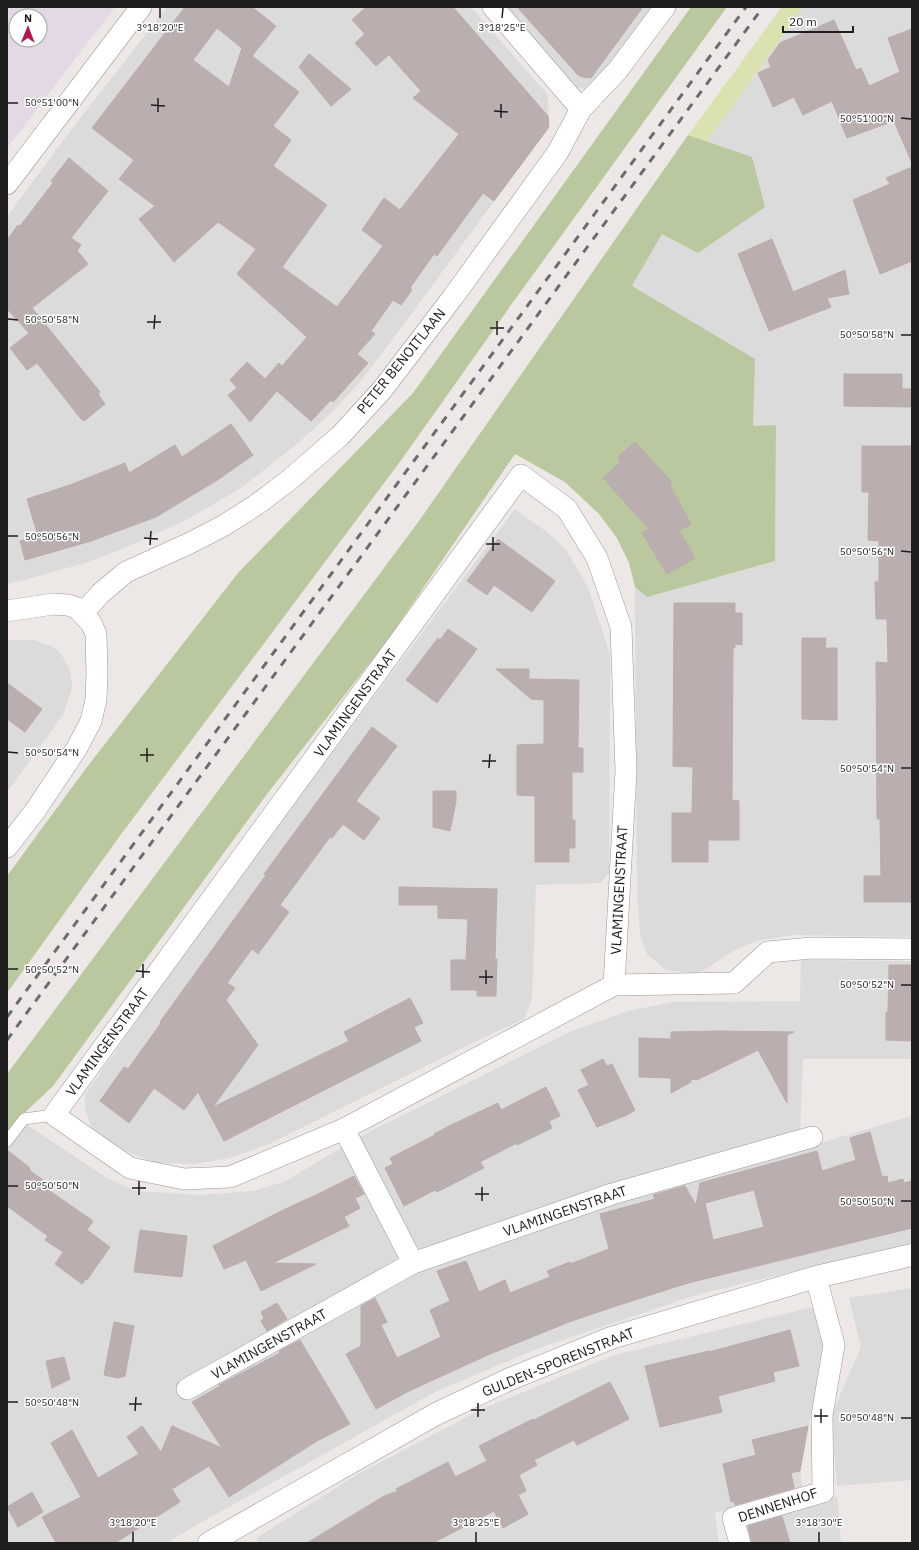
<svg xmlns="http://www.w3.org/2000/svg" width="919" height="1550" font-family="'IBM Plex Sans',sans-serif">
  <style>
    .residential { fill: #dcdbdb }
    .industrial { fill: #e4d7e6; fill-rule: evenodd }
    .grass { fill: #dae2b0 }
    .forest { fill: #b9c89e }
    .building { fill: #baafae; stroke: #bdaba9; fill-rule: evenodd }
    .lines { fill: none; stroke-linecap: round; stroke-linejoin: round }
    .service-casing { stroke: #989898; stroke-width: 12 }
    .minor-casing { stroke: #989898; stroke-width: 22 }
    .tertiary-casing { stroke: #989898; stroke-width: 23 }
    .service { stroke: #fff; stroke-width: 11 }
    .minor { stroke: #fff; stroke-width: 21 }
    .tertiary { stroke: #fff; stroke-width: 22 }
    .rail { stroke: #6c6c6c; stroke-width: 3; stroke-dasharray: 8 8; stroke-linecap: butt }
    .ticks { fill: none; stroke: #1e1e1e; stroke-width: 1.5 }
    .labels { text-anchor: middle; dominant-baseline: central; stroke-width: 3; stroke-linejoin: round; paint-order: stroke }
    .street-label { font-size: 14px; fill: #1e1e1e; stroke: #fff }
    .ticks-label { font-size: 10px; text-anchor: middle; fill: #1e1e1e; stroke: #fff; stroke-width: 3; stroke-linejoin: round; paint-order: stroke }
  </style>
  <rect width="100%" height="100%" fill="#ede7e5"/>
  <!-- residential -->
  <g class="residential">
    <path d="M167,7H471L548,95L549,127L389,344L359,383L331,413L298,443L241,488L188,519L125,548L85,563L21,581L7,584V217L61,143Z"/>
    <path d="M504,7H655L621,52L587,89L573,87Z"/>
    <path d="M803,7H912V937L792,935L756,941L733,951L709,967L696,974L666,970L647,954L640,934L637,893L635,587L647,596L775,561L776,425L753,426L632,286L662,234L752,158L707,142Z"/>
    <path d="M515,509L548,533L566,550L588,587L610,654L609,873L600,883L536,885L532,1000L524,1019L466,1046L267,1145L229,1158L195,1164L156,1163L109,1144L91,1126L85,1110V1095L213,912Z"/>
    <path d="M7,640H34L51,646L60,653L66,662L70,671L72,682V688L63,715L7,792Z"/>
    <path d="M801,960L912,961V1059H803L800,1133L422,1251L411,1244L357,1138L572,1031L628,1011L672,1002L800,1001Z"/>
    <path d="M912,1116V1243L699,1294L539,1348L435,1392L200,1523L167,1543H7V1147L24,1123L107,1178L136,1191L200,1195L254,1191L286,1181L345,1145L402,1255L397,1267L320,1305L177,1385L186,1398L412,1275L490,1244L530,1229Z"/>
    <path d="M912,1288V1480L837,1486L831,1416L861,1347L849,1298Z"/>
    <path d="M813,1307L824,1350L800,1471L803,1489L715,1513L719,1543H257L258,1537L358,1474L486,1407L615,1355Z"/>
    <path d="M837,1496L841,1543H746L741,1524Z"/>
  </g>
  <!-- industrial -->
  <path class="industrial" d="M7,7H115L7,148ZM16,16H40V40H16Z"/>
  <!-- grass -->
  <path class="grass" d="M782,7H803L707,142L688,135Z"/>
  <!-- forest -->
  <g class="forest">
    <path d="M691,7H727L511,305L402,459L122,833L7,993V876L87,767L238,573L413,393Z"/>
    <path d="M688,135L752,157L765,207L698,253L662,234L632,286L755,359L753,426L776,425L775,561L647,597L635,587L629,563L617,538L599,514L565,482L515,454L387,641L267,794L53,1086L19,1118L7,1134V1074L419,521Z"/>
  </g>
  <!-- building -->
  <g class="building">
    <path d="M185,7H252L276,26L252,56L299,92L273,126L291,140L273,166L327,205L282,267L337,307L383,246L362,230L384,198L400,210L459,134L413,98L421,91L389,55L376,66L355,43L365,34L352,20L366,7H453L548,116L549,127L494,201L483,193L437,256L434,254L410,288L412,290L401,305L393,300L371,331L375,334L357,354L368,363L333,402L331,400L311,421L277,391L250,422L228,395L237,388L230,380L247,362L265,379L279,363L282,366L307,337L237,274L256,249L218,222L174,262L139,219L155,206L119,179L134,160L92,128ZM217,28L242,48L229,87L193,60Z"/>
    <path d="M517,7H643L591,78L582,77L578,75Z"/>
    <path d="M834,20L856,70L861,68L869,86L900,72L888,38L912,29V163L894,121L847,138L832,101L803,115L794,97L773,107L758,73L771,67L768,60L780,43Z"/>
    <path d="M309,54L351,89L331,106L299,67Z"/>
    <path d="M69,158L108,191L71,238L81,245L77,251L81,255L88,264L32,308L100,392L98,394L105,404L84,421L81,419L37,363L27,370L10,348L29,333L7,309V240L18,225L20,226L53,183L51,181Z"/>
    <path d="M912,167V261L880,274L853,200L890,184L886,178Z"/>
    <path d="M772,239L793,292L845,270L849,294L827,298L831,307L769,331L738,254Z"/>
    <path d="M844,374H902V389H912V407L844,406Z"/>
    <path d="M231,424L253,455L219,479L156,517L91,541L25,560L20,541L38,536L27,499L70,485L125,463L129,473L175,445L182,457Z"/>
    <path d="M635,442L672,482L669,484L691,524L679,531L695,558L667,574L642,533L649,529L603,478L621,462L618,457Z"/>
    <path d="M862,446H912V902H864V876H881L880,819H877L876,662L888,663L887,619H876L875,582H879V541L868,540L869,492H862Z"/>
    <path d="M498,539L555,581L532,612L494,585L487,595L467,581Z"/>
    <path d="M674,603H735V613H742V645L735,644V648H733L732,800L739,801V840H708V862H672V813H692L693,767L673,766Z"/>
    <path d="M448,629L477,649L437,703L406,680L438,638L440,640Z"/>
    <path d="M802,638H826L825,648H837V720L802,719Z"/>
    <path d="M496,669H529V679L579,680L578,748H583V772H572V820H575V848H569V862H535V796L517,795V745L544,744V700L531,699Z"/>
    <path d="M7,683L42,709L25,732L7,719Z"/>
    <path d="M372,727L397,746L356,801L380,818L364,840L343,824L332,838L330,837L280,905L289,912L258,954L252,949L227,983L235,988L226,1000L258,1045L213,1107L349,1041L344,1032L410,998L423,1023L414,1027L421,1041L224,1141L198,1092L184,1110L154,1088L129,1123L100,1101L124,1067L128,1069L161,1023L160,1022L266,875L264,874Z"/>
    <path d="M433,791H456V801L450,831L433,827Z"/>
    <path d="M399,887L497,889L495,959H497L496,996H477V990H451V960H466L468,919L438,918V905H399Z"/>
    <path d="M889,965H912V1041L886,1040V1012H888Z"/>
    <path d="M718,1031L794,1032L787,1035V1103L758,1050L697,1080L691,1079V1082L671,1093V1078L639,1077V1038L671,1039V1032Z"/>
    <path d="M603,1059L607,1066L612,1064L635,1110L627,1115L597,1127L578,1090L589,1085L581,1070Z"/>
    <path d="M546,1087L560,1116L549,1121L552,1128L523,1142L517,1145V1143L480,1162L484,1168L437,1192L435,1190L404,1206L385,1168L393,1164L390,1158L435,1135L434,1134L449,1126L498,1103L501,1110Z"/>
    <path d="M870,1132L882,1177L887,1176L888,1183L903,1179L904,1183L912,1181V1228L688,1283L616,1306L569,1322L490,1354L409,1391L376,1409L346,1354L361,1346V1306L375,1298L387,1322L381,1325L397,1358L441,1337L430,1310L450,1301L437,1271L466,1261L479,1292L505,1280L510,1293L550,1277L547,1271L570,1262V1264L609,1249L600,1214L655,1199L653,1195L685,1186L696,1205L700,1183L817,1151L822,1171L856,1160L850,1138ZM754,1190L764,1227L713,1240L705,1203Z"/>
    <path d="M7,1150L30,1168L29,1170L50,1185L47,1189L93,1221L87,1230L110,1247L87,1280L86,1279L82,1284L55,1264L63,1252L45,1240L48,1236L7,1206Z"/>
    <path d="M354,1176L364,1194L355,1198L360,1208L344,1217L349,1226L273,1263L316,1264L261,1291L246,1260L224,1269L213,1246L283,1210L316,1195Z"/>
    <path d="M140,1230L187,1236L182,1277L134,1272Z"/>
    <path d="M277,1303L287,1319L267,1331L261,1321L264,1318L261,1312Z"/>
    <path d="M114,1322L134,1326L125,1376L118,1378L104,1375Z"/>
    <path d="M790,1330L799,1366L773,1372L775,1381L718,1396L722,1412L660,1427L645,1366L709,1351V1352Z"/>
    <path d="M300,1340L350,1424L317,1441L229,1497L209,1466L172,1489L180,1502L115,1543H56L42,1517L81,1497L51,1443L72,1430L98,1478L139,1454L127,1437L142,1426L161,1452L172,1426L222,1448L192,1402L220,1386L219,1385L280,1353L279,1351Z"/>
    <path d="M64,1357L70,1379L52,1388L46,1361Z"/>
    <path d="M610,1382L629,1419L577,1445L574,1440L534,1460L537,1465L519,1475L526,1491L518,1495L528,1514L503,1528L494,1511L433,1543H307L384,1496L398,1491L396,1489L448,1462L455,1477L487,1461L479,1446L533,1419L534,1420Z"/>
    <path d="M808,1426L800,1471L791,1473L794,1488L735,1505L734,1501L731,1502L723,1464L756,1455L752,1440Z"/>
    <path d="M32,1492L43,1512L18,1527L7,1507Z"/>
    <path d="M782,1516L790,1543H752L748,1526Z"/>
  </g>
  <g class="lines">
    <defs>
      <path id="service" d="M7,1141L24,1119L54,1115"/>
      <g id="minor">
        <path d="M493,7L581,109"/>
        <path d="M7,184L141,7"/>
        <path d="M7,611L53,604L68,605L77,608L91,623L96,634L97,673L96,700L91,721L77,748L35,811L7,847"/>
        <path d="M83,613L101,593L126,572L188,544L223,526L256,505L288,481L340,436L382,390L453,297L558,152L581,109L617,71L665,7"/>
        <path d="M614,985L626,771L621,627L597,558L567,509L521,475L54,1115L130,1168L184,1179L230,1177L344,1129L614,985L734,983L768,952L812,948L912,949"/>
        <path d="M344,1129L413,1263"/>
        <path d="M187,1389L413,1263L612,1194L812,1137"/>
        <path d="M740,1543L733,1518L823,1492L822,1415L834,1345L816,1277"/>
      </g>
      <path id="tertiary" d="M209,1543L436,1414L510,1379L611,1338L816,1277L912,1255"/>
    </defs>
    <!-- service casing -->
    <use href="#service" class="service-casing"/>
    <!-- minor casing -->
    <use href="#minor" class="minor-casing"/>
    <!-- tertiary casing -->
    <use href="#tertiary" class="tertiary-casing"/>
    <!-- service -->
    <use href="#service" class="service"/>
    <!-- minor -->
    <use href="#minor" class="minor"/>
    <!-- tertiary -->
    <use href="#tertiary" class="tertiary"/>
    <!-- rail -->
    <g class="rail">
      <path d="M7,1017L746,7"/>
      <path d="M7,1040L763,7"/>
    </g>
  </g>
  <!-- ticks -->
  <path class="ticks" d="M160,18V8M502,18L503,8M8,103H18M151,105L165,106M494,111L508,112M158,112V98M501,118V104M901,118L911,119M8,319L18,320M147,322H161M490,328H504M154,329L155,315M497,335V321M901,335H911M8,536H18M144,538L158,539M486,544H500M150,545L151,531M493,551V537M901,551L911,552M8,752L18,753M140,755H154M482,761H496M147,762V748M489,768L490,754M901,768H911M8,969H18M136,971L150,972M479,977H493M143,978V964M486,984V970M901,985H911M8,1186H18M132,1188H146M475,1194H489M139,1195V1181M482,1201V1187M901,1201H911M8,1402H18M129,1404H142M471,1410H485M135,1411L136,1397M814,1416H828M478,1417V1403M901,1418H911M821,1423V1409M133,1542V1532M476,1542V1532M819,1542V1532"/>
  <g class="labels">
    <!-- street labels -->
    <g class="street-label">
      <text transform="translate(401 361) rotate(-51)">PETER BENOITLAAN</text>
      <text transform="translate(355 703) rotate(-54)">VLAMINGENSTRAAT</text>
      <text transform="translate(619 890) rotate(-87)">VLAMINGENSTRAAT</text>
      <text transform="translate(107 1042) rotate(-54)">VLAMINGENSTRAAT</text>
      <text transform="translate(565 1211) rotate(-19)">VLAMINGENSTRAAT</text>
      <text transform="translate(269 1344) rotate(-29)">VLAMINGENSTRAAT</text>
      <text transform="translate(558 1362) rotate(-22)">GULDEN-SPORENSTRAAT</text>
      <text transform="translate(778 1505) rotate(-18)">DENNENHOF</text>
    </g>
  </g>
  <g class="ticks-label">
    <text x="160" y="31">3°18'20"E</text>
    <text x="502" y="31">3°18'25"E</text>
    <text x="52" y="106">50°51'00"N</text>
    <text x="867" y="122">50°51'00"N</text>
    <text x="52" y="323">50°50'58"N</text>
    <text x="867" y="338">50°50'58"N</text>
    <text x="52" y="540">50°50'56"N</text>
    <text x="867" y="555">50°50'56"N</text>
    <text x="52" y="756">50°50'54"N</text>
    <text x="867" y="772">50°50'54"N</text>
    <text x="52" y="973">50°50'52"N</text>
    <text x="867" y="988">50°50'52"N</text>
    <text x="52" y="1189">50°50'50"N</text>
    <text x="867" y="1205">50°50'50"N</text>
    <text x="52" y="1406">50°50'48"N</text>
    <text x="867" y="1421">50°50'48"N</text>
    <text x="133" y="1526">3°18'20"E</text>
    <text x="476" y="1526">3°18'25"E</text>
    <text x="819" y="1526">3°18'30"E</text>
  </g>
  <!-- border -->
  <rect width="919" height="1550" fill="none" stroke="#1e1e1e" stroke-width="16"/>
  <!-- north arrow -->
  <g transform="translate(28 28) rotate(1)"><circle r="19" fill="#ffffff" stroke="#a5a5a5"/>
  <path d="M0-3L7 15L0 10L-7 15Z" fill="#b5164d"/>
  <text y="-6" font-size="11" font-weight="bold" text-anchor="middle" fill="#1e1e1e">N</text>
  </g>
  <!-- scale -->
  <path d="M783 26v6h70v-6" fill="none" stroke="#1e1e1e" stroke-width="2"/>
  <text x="789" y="26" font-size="12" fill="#1e1e1e" stroke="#ffffff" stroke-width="3" paint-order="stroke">20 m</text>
</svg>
